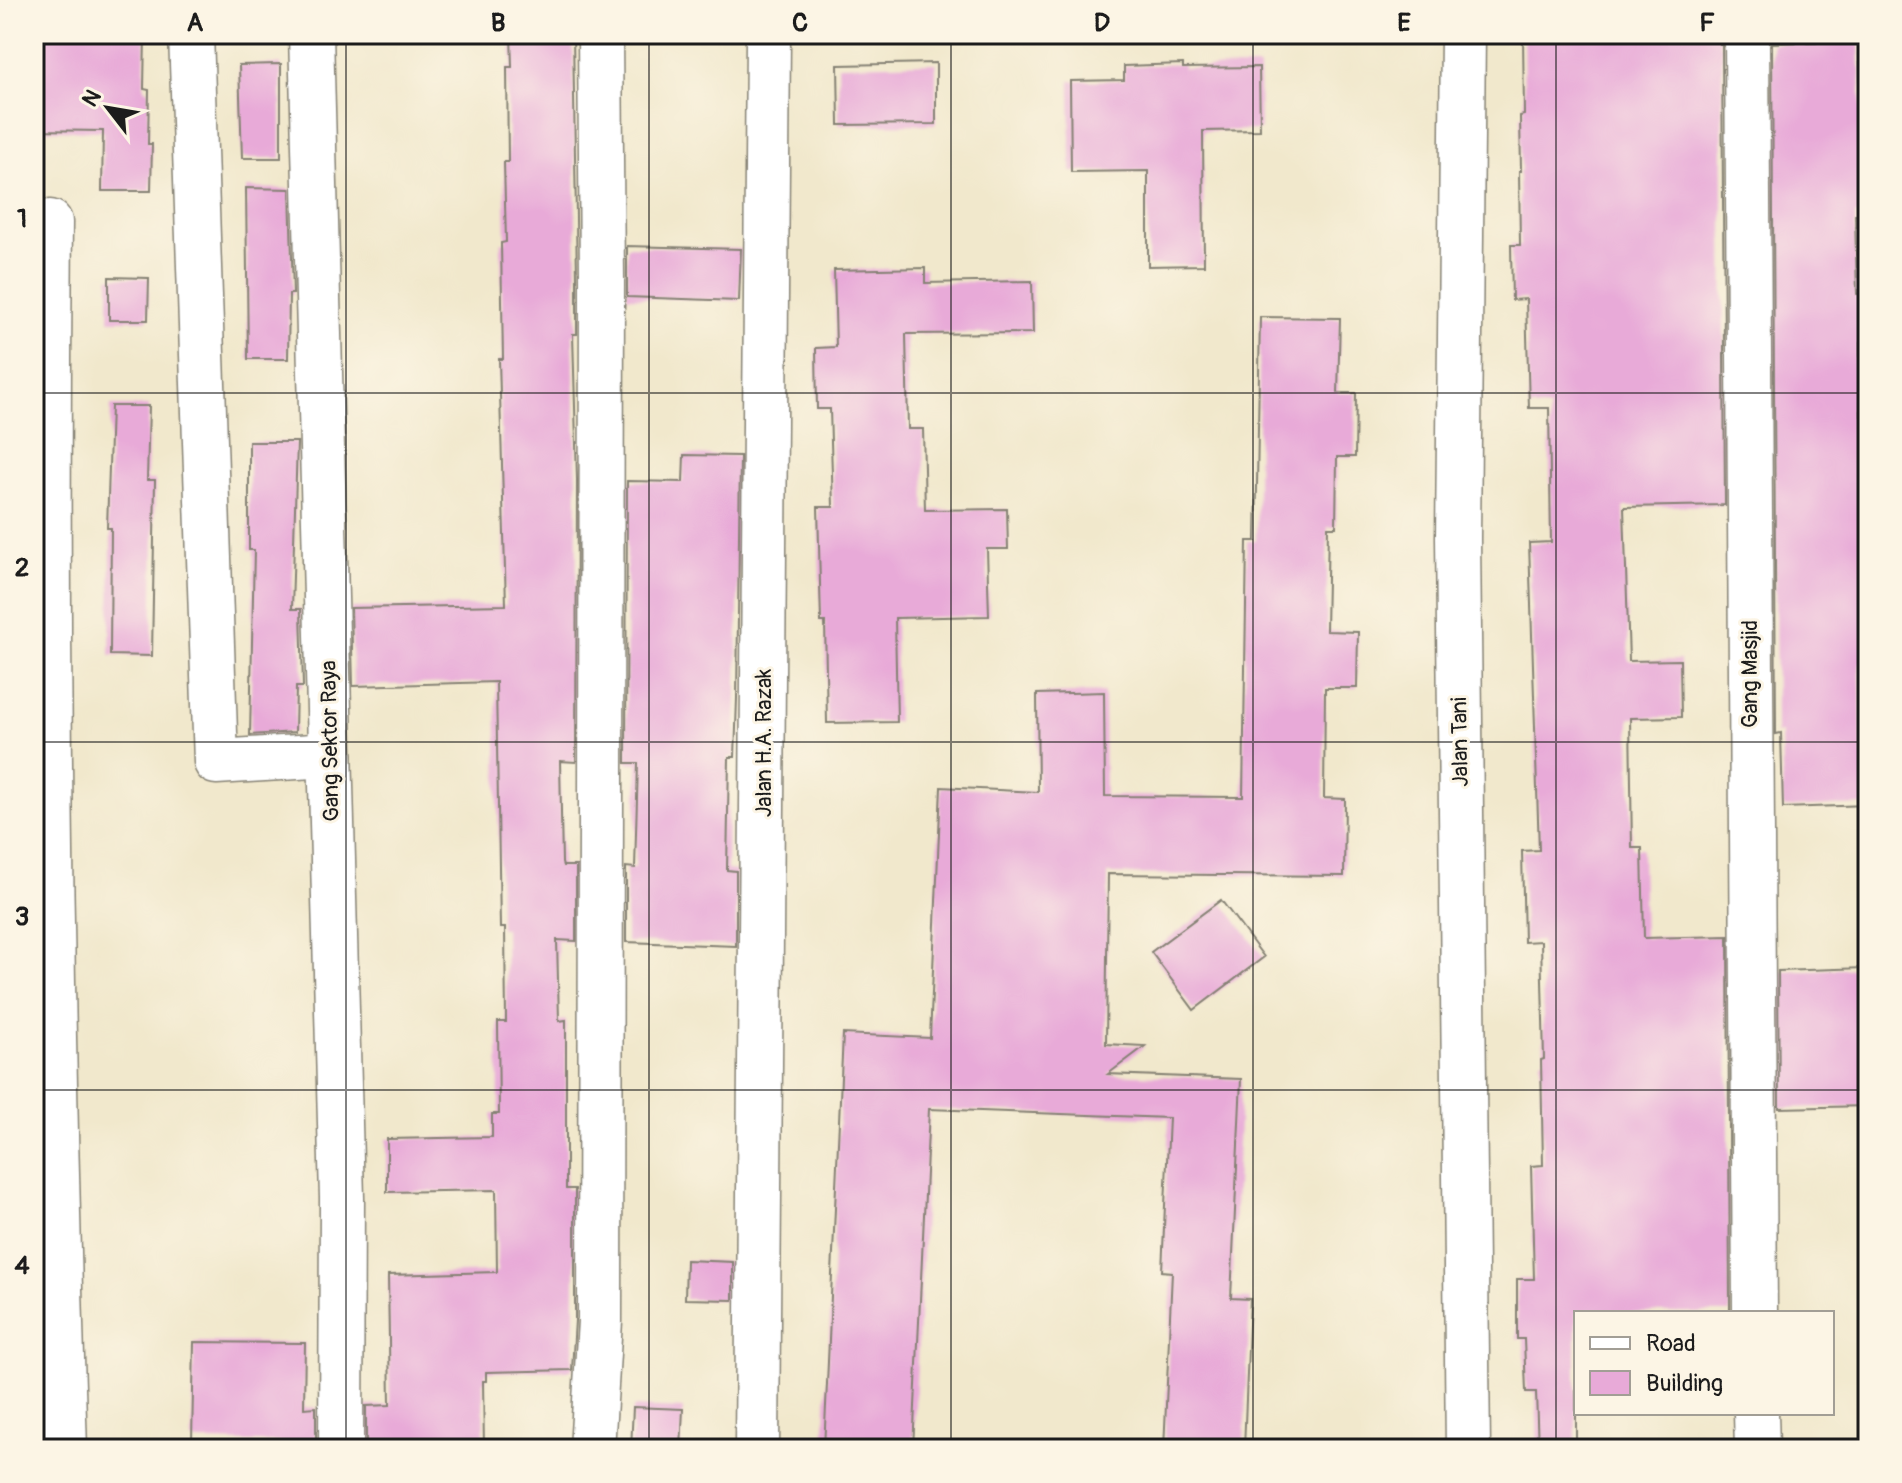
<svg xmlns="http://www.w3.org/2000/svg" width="1902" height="1483" font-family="Pangolin,sans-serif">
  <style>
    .building { fill: #e8aad8 }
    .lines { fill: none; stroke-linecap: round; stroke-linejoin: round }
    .minor-casing { stroke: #868274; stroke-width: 47 }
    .tertiary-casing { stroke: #868274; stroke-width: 47 }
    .minor { stroke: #fff; stroke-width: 44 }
    .tertiary { stroke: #fff; stroke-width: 44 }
    .grid { fill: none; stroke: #1c1c1c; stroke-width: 2; stroke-opacity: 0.55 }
    .labels { text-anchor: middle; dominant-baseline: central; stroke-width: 6; stroke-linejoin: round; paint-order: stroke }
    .street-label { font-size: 22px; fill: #1c1c1c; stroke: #fcf5e5 }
    .neatline { fill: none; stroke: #1c1c1c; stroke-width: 3 }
    .grid-label { font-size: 26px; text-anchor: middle; font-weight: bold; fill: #1c1c1c }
  </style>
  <rect width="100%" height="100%" fill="#fcf5e5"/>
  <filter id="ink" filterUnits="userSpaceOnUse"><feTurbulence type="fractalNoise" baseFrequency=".0125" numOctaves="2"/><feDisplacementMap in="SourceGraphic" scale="16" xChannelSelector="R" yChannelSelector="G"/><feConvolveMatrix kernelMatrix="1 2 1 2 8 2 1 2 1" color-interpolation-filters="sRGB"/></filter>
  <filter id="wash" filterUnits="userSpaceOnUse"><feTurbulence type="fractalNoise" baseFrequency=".006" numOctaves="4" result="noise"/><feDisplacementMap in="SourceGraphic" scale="32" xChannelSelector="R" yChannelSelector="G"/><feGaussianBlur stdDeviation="1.8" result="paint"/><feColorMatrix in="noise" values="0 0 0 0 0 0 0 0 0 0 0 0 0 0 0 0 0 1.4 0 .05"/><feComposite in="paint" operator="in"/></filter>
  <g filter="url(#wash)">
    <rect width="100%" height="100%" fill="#f1e8cc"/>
    <g id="blocks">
      <!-- building -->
      <g class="building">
        <path d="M34,34H145L144,89L149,90L148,144H152L151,191H102L103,131L34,130Z"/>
        <path d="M511,34H573L577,279V334H573L577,480L576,762L560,761L562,863L563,866H576V941L557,940L559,1021L566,1020V1189H575V1320L572,1370L486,1372V1381H483L484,1449H369V1444H366V1406L390,1405L388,1275L497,1272L496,1190L387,1192V1139L492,1137V1114H499L498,1022H506L505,928H500L496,682L353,686L351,608L506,605L499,359H503L501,243L506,242L504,162H508L507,67H512Z"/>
        <path d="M1523,34H1719L1720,45H1722L1725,505L1624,507L1629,661L1680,660L1681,717L1630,718L1632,848H1642L1644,938L1728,936L1730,1313H1576V1449H1538L1536,1392H1526L1524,1339H1517V1279H1534L1531,1166L1543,1165L1541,1060L1544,1059L1541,941L1524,942L1522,851L1539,850L1529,543L1551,542L1549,408H1529L1526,299L1512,300L1511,245H1520L1519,171H1521L1520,116L1524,115Z"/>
        <path d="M1859,40L1866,215H1855L1857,294L1868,293V342H1860L1861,416H1868V569H1866L1868,663H1860L1862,755H1868V805L1783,808L1781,733L1776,734L1772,43Z"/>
        <path d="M936,63V124L839,125L838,65Z"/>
        <path d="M281,64V158H242L239,65Z"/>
        <path d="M1183,64V68L1259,67L1260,130L1203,131L1204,265L1148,266V171L1071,172L1070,81L1124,80V66Z"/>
        <path d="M246,188L290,189L293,294H289L288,359H248Z"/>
        <path d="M627,246L741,249L739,301L627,297Z"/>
        <path d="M925,268V283L1032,281L1033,333L906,334L908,429H923L925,510L1007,509L1008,549H987L989,616L895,618L897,722L827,723L825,622H821L818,507H833L830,409H817L816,348L836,347L834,270Z"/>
        <path d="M109,277L149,278L148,320H109Z"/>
        <path d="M1260,317L1340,318L1338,393H1356L1355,457H1337L1336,527H1328L1326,631L1358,632L1357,688H1325L1324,798L1345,799L1344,876L1108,874L1106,1044L1145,1046L1108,1074L1241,1079L1231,1298L1250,1299L1244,1449H1164L1172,1272L1162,1271L1169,1118L929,1109L913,1449H824L843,1034L930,1038L941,787L1038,792L1037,694L1104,692L1105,796L1243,797L1247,541H1256Z"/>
        <path d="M111,406H149L147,480H155L152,656L110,655L111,528H107Z"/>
        <path d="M249,442H297L292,609H301L303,687H296L295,732L250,735L254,550H249Z"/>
        <path d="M684,455L740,456L737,698L735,757H729L727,870L736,871V946L626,942V867L635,868L638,763H626L627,481L683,482Z"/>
        <path d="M1221,900L1264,957L1194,1010L1151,952Z"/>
        <path d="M1865,968L1868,1106L1779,1108L1778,971Z"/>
        <path d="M686,1260L733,1262V1300L685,1299Z"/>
        <path d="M194,1342L305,1343L304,1408L316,1407V1443L192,1441Z"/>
        <path d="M633,1407L683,1409L681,1449H631Z"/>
      </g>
    </g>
  </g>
  <g filter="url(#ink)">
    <use href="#blocks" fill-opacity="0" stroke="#868274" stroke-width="2"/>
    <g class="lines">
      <defs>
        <g id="minor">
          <path d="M191,34L216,762L330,755"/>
          <path d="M311,34L342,1198L341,1449"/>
          <path d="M1747,34L1755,1313"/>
          <path d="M50,222C46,631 51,1040 65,1449"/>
          <path d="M1756,1413L1757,1449"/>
          <path d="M592,1449L600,1321L602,279L600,34"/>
          <path d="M757,1449L768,37"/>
        </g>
        <path id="tertiary" d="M1463,34L1458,538L1468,1449"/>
      </defs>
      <!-- minor casing -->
      <use href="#minor" class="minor-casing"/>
      <!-- tertiary casing -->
      <use href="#tertiary" class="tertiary-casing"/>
      <!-- minor -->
      <use href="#minor" class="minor"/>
      <!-- tertiary -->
      <use href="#tertiary" class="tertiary"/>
    </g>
  </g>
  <!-- grid -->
  <path class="grid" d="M346,34V1449M649,34V1449M951,34V1449M1253,34V1449M1556,34V1449M34,393H1868M34,742H1868M34,1090H1868"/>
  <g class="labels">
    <!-- street labels -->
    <g class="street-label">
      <text transform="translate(1750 674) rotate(-90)">Gang Masjid</text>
      <text transform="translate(330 741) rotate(-91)">Gang Sektor Raya</text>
      <text transform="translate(1460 742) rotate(-91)">Jalan Tani</text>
      <text transform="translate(764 743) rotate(-90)">Jalan H.A. Razak</text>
    </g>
  </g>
  <!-- margin -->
  <rect width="1902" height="1483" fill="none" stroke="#fcf5e5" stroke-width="88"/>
  <!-- legend -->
  <rect x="1574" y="1311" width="260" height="104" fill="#fcf5e5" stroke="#a29e95" stroke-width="2"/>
  <rect x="1590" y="1337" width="40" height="12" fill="#ffffff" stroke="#a29e95" stroke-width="2"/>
  <text x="1646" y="1351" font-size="24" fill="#1c1c1c">Road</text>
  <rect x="1590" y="1371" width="40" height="24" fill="#e8aad8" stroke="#a29e95" stroke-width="2"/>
  <text x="1646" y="1391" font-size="24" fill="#1c1c1c">Building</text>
  <!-- north arrow -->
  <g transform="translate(108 108) rotate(301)" stroke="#fcf5e5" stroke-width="6" paint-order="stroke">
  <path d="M0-6L14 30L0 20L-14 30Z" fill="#1c1c1c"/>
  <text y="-12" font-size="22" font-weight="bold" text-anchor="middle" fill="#1c1c1c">N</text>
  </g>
  <rect x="44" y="44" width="1814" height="1395" class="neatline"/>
  <g class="grid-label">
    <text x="195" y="31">A</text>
    <text x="498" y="31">B</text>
    <text x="800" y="31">C</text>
    <text x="1102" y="31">D</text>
    <text x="1404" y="31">E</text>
    <text x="1707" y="31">F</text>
    <text x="22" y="227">1</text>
    <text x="22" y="576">2</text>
    <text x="22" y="925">3</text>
    <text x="22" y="1274">4</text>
  </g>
</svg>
